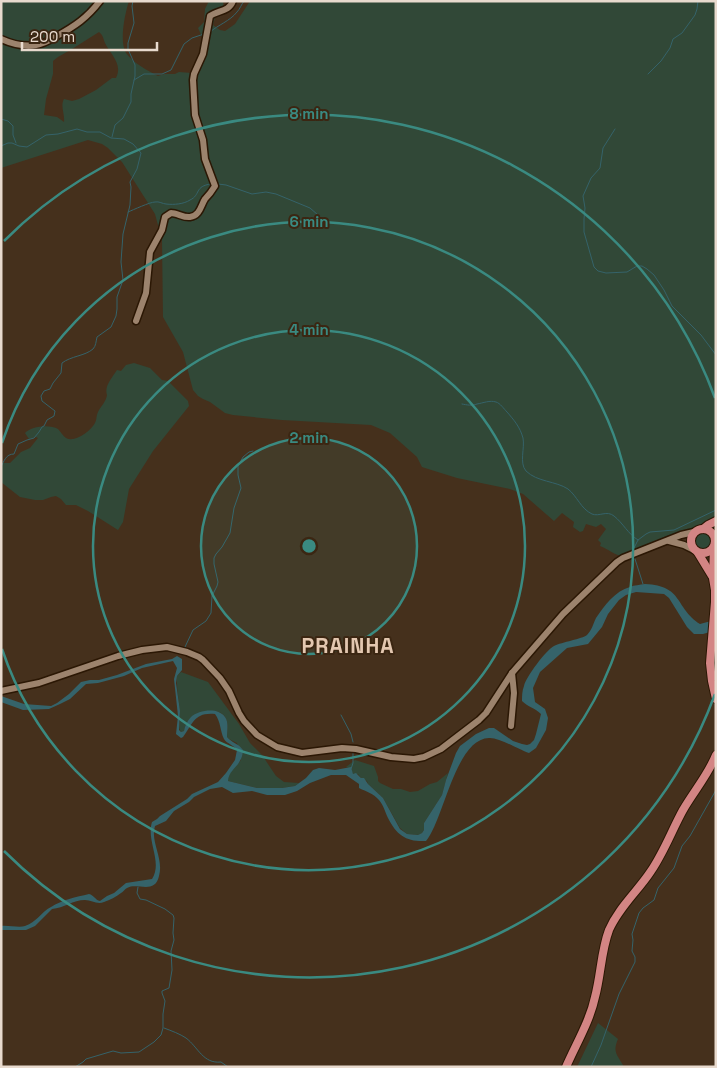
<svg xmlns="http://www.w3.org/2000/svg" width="717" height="1068" font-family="'Space Grotesk',sans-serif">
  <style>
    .green { fill: #314837; fill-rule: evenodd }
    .water { fill: #35636a }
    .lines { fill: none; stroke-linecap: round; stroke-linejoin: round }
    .stream { stroke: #35636a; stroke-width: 1 }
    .minor-casing { stroke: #2b1704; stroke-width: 9 }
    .major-casing { stroke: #2b1704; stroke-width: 10 }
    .minor { stroke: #9c836d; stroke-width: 6 }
    .major { stroke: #d38584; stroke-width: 8 }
    .ring { fill: none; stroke: #3a8a81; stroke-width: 2.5 }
    .labels { text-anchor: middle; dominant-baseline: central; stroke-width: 4; stroke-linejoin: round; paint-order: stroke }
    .district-label { font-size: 21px; font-weight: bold; letter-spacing: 1px; fill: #e3c7b0; stroke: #3b2612 }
    .centre { fill: #3a8a81; stroke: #3b2612; stroke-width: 2.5 }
    .ring-label { font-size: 15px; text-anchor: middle; font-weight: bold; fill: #3a8a81; stroke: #3b2612; stroke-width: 4; stroke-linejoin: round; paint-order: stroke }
  </style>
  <rect width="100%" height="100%" fill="#45301c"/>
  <!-- green -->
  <g class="green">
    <path d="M1,1H129C125,13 119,42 126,53C132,62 148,71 158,76L164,74H175L179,72L192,73L198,59L204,41L198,28L204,22L205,9L209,1H223L224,9L215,18L213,25L220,30L225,31L235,24L250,1H716V519L623,557C615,555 608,549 600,546L601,543L598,540L606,529L601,524L596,527L586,524L583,531L580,532L573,527L574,522L562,513L554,521L523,494L510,489L457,478L425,468L422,467L417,457L390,433L371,425L282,420L233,415L225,413L210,402L203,399L198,396L193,390L183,352L163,317L162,240L155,214L122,162L108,148L102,144L88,140L1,168ZM99,32C103,35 103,38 105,43C111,55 123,64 116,78H112L96,90L79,99L72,101L64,99C60,106 65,114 64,122L57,117L44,115L46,99L53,74V61L58,57L72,49Z"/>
    <path d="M134,363L150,368L162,380L168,381L188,401L189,406L153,451L129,489L123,522L118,530L88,511L76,505H66L61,499L56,496L51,497L43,500H35L20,497L1,482V463H10L21,452L30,448L38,438L36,437L29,439L25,433C31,426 50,424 58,429C61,432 63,436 66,438C75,443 91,431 95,423C97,419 96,416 98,412C101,406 106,402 107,395C104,386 112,378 117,370L121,371L126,365Z"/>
    <circle cx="703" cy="541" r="10"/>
    <path d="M181,672L208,682L239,724L250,743L262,755L276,776L284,782L299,783L295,786L282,788H257L228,781C228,772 236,766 241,760L237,743L229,739L227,737C227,730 229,723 225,717C222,712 217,711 211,711C197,711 188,719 184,731L181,732C178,727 180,723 180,717C180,703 176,690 177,676Z"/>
    <path d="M355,760L374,766L378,777V781L380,783L393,789H401L410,792L418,791L430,784L437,782L448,773L442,795L424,823V830L422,833L418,835L407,834L400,828L383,798L368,784L367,781L361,778L358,774L353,775L351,768L346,767Z"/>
    <path d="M598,1023L618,1039C612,1053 618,1055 624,1067H577Z"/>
  </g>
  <!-- water -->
  <path class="water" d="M645,584C684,586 674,607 700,624L711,621L710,632L703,634H694L687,627L669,598L664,594L636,592L626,595L619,600L608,614L602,627L588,644L567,648L540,672L533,688L535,702L545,709L548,718L546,730L536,748L529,753C518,749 498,737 489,738C455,739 444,820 426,841C407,842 397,836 388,818C385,812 384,806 379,800C373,793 367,792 359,788V784L346,775H331L310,783L297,791L285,795H267L252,791L233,793L222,787L210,789L194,797L189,802L174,811L166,821L155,826C150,842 164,858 159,876C155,895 137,882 127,888C125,889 123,892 121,893C116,897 110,900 104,902C97,905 92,900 85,900C73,900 64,908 52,909L35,926L26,930H1V926C8,925 19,928 25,926C37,922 41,912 51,907C62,900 76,897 89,894C94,895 95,900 100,901L107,896L114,893L126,883L152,879C163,862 146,841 152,822L157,819L160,816L187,799L192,794L218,782L226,773L235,760L237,750C234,745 227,744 224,739C220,731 221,722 215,714C194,712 193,724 183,737L181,738L176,734L178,716L174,679L177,668L173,661L142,668L124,676L98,683L86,684L70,699L60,704L49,709L23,710L1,702V696L24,704L51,706L57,703L69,694L81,682L90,680H99L117,675L146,664L172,659L177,656L182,659V670L177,676L176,683L180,711L179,730L181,732L184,731C185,726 187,721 191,717C199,710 218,707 225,717C229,722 227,731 227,737C232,743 238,743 243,750C242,767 229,768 228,781L257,788H282L295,786L306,778L313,770L319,768L335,770L351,767L353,774L356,773L361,778H364L368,784L383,798L400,829L407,834L418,835L422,833L424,830V823L442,795L446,780L456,753L460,746L476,734L489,728H494L513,741L522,744L527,745L530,744L534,740L536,734L541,714C535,708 528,707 522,701C522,696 522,691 524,686C526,677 546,650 554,646C562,642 582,639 587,635C592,630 593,624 596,618C604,606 615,591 630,587C634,585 640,585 645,584Z"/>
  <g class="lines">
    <!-- stream -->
    <g class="stream">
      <path d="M210,32C218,25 230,21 237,12C240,9 241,5 244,1"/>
      <path d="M648,74L661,61L670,48L673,39L682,33L695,15L697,9L698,1"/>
      <path d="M134,80L144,74H162L171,70L184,44L192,38L204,34"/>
      <path d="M1,119L8,121L13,126V135L16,143"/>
      <path d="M615,129L603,148L600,168L591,178L583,196L585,208L584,219V232L594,267L598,271L606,273L627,272L637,266H642L647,269L654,275L664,290L672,306L701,335L716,355"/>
      <path d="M112,137L115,125L123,118L131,102V94L135,76V65L128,49V43L134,23L132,6L133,1"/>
      <path d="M1,146L8,143H12L19,146L27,147L46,135L58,134L77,129L87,132H100L111,138L124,139L133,144L141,153L137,169L130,182L131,187L130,205L123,234L121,262L123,280L117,297V309L116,316L111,327L97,337C96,341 96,346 93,349C85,356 71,356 62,363L61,373L53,383L50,389L44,391L41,396L42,401L55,411L54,416L47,420L44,426L42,427L39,432L34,438L27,440L18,444L14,454C6,454 4,461 1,467"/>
      <path d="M218,184L226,185L252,194L266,192L276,194L310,208L326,222"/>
      <path d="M128,212C133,210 150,202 155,202C159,201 163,204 166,204C174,205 184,204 190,200C201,195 194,186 211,184"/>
      <path d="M462,404C467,405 472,406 477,404C483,403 490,400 496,402C500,403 504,409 507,412C514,420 520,427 523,438C525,448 519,463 526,471C537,482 556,481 568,489C577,496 581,509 592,514C599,517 607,510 614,516C623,523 628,534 638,540"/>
      <path d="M633,550L638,540L646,534L650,532L674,530L716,510"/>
      <path d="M635,559L643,584"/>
      <path d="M185,647L193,630L206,621L211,613L212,596L217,586L218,582L214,564V558L216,554L222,547L230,533L234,508L241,488L238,475V466L243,457L249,452L253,451"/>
      <path d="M341,715L351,734L353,742"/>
      <path d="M351,769L353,763V753"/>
      <path d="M164,1028C172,1031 180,1034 186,1038C198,1047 203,1064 221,1062L228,1067"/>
      <path d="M75,1067L83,1062L86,1059L113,1051L121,1053L139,1052L154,1042L161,1035L163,1028V1014L165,1001L162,993V991L169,988L172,970L171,951L174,940L173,933L174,918L173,915L165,909L146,900L140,899L137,893L138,887"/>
      <path d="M591,1067L601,1045L619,994L635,962V957L632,951L633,940L632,934L639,913L643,908L654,900L658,888L674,868L682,846L690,836L716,790"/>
    </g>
    <defs>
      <g id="minor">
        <path d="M1,39C12,44 24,47 36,45C44,44 50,40 57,36C75,26 87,18 100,1"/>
        <path d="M136,321L146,293L150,252L162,230L165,217L171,213C177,213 184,218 190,217C200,216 201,205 205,199C209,195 212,191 215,186L205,159L203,140L195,115L193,80L194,74L203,54L210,16C218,10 229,12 233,1"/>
        <path d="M669,541L684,545L694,550"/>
        <path d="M715,543H716"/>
        <path d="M1,691L39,683L118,656L142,650L167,647L187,652L199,657L203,660L220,678L229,691L239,713L244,721L257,735L277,747L302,753L342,748L356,749L391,757L414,759L424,757L441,749L479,720L486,713L512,673L563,614L617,562L623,558L681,535L694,532"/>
        <path d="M511,726L514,693L512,673"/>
      </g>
      <g id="major">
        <circle cx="703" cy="541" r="12"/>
        <path d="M703,529L708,525L716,521"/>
        <path d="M714,547L713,578L715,590V602L710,663L712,681L716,699"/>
        <path d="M698,553L712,576"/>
        <path d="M566,1067C576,1044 590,1021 595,997C601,975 601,951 609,930C619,907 638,891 651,871C664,852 672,830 683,810C694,791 708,775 716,755"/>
      </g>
    </defs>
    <!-- minor casing -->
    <use href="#minor" class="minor-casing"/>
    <!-- major casing -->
    <use href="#major" class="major-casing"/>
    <!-- minor -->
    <use href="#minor" class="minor"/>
    <!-- major -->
    <use href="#major" class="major"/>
  </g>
  <!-- distance rings -->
  <circle cx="309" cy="546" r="108" fill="#3a8a81" fill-opacity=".12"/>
  <g class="ring">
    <circle cx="309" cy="546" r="108"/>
    <circle cx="309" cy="546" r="216"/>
    <path d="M2 443A324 324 0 1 1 2 649"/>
    <path d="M715 694A432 432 0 0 1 4 851M4 241A432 432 0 0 1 715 398"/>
  </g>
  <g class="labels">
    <!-- district labels -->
    <g class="district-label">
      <text x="348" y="645">PRAINHA</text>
    </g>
  </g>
  <circle cx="309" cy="546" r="8" class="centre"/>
  <g class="ring-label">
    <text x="309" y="119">8 min</text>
    <text x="309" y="227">6 min</text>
    <text x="309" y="335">4 min</text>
    <text x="309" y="443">2 min</text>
  </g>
  <!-- border -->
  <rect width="717" height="1068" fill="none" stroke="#e8dace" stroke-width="5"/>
  <!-- scale -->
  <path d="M22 42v8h135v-8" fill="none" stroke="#e8dace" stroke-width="2.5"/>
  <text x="30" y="42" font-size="15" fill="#e8dace" stroke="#3b2612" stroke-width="4" paint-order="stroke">200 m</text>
</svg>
